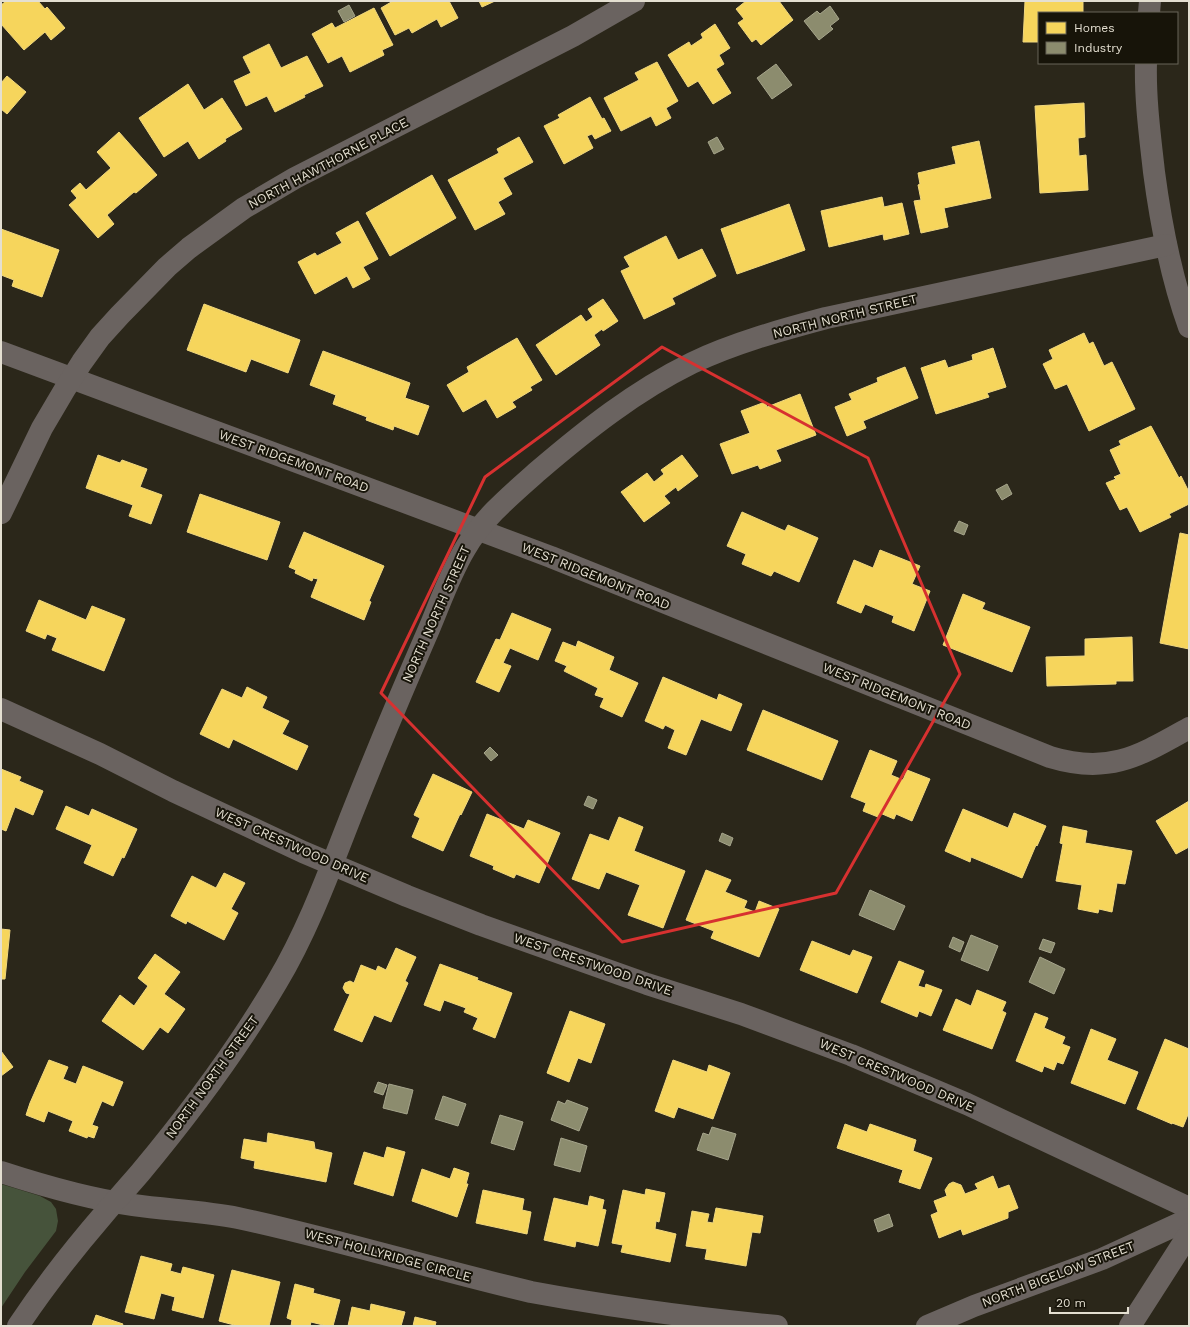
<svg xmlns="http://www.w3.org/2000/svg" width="1190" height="1327" font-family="'Work Sans',sans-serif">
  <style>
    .green { fill: #46533b }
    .homes { fill: #f6d55c; stroke: #f1d87f }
    .industry { fill: #8c8c6e; stroke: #a6a58c }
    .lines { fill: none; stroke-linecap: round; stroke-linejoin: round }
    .minor { stroke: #6a6360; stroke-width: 22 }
    .marked { fill: none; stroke: #d73130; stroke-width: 3; stroke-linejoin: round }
    .labels { text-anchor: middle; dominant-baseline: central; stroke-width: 4; stroke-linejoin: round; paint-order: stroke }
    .street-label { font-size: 13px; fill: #e4dfd1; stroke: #171409 }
  </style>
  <rect width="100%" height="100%" fill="#2b271a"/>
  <!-- green -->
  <path class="green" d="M1,1184L40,1196L51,1202L56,1209L58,1221L56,1231L25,1272L1,1308Z"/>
  <!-- homes -->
  <g class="homes">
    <path d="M4,1H38L45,9L47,7L65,28L51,40L45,32L24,50L1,24V5L5,2Z"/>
    <path d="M393,1H449L458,18L441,27L437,19L412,33L409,28L395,35L381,8Z"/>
    <path d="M479,1H495L482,7Z"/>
    <path d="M746,1H779L793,20L761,45L756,39L752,42L738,23L744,19L736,9Z"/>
    <path d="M1025,1H1083V13H1039V62V42H1023Z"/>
    <path d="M374,8L393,45L382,50L384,55L350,72L342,56L328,63L312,34L332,23L335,28Z"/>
    <path d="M715,24L730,48L719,55L724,64L716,69L731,93L713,104L698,81L688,87L668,55L689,42L691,46L703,38L701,34Z"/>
    <path d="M269,44L281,68L307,56L323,86L304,95L305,97L275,112L267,96L246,106L234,81L251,73L243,57Z"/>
    <path d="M657,62L678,101L666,108L671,118L656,126L651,116L621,131L604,98L639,80L635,73Z"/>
    <path d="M7,76L26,92L7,114L1,109V83Z"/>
    <path d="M188,84L204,110L222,98L242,129L225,139L226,141L199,159L188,141L164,157L139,118Z"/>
    <path d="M590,97L602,119L604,118L611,131L595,139L592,134L587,136L593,148L564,164L544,126L560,118L558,115Z"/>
    <path d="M1084,103L1085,137L1078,138L1079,156L1086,155L1088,190L1040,193L1035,106Z"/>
    <path d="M119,132L157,175L136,193L134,192L107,215L114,224L98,238L69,205L77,198L71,191L80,183L86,190L111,168L97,152Z"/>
    <path d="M519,137L533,162L503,178L512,194L498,202L505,214L475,230L448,180L499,153L497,149Z"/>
    <path d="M979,141L991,198L944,208L948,227L921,233L914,201L921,200L918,185L920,184L918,173L956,164L952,147Z"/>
    <path d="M432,175L456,218L390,256L366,213Z"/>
    <path d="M882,197L884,207L902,203L909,234L884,240L883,234L829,247L821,211Z"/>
    <path d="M789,204L805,250L737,274L721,229Z"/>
    <path d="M358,221L378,259L363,267L370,279L353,288L347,276L315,294L298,262L315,253L317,256L342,243L336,233Z"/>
    <path d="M1,229L59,250L42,297L12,286L14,280L1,275Z"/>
    <path d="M666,236L678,260L702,249L716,276L672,298L675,304L644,319L621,271L630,267L624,257Z"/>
    <path d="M603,299L618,321L603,331L602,329L594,335L600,345L556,375L536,345L581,315L586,322L593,317L588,309Z"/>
    <path d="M204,304L300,340L288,373L251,359L246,372L187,350Z"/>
    <path d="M1084,333L1089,344L1093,342L1104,366L1112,362L1135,409L1089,431L1067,384L1055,389L1043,364L1053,359L1049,350Z"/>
    <path d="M517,338L542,380L530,387L532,390L512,402L516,407L497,418L486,399L463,412L447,385L469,372L467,367Z"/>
    <path d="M993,348L1006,387L987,393L989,397L936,414L921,368L945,360L948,368L973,360L972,355Z"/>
    <path d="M323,351L410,383L405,398L429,406L418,435L394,426L393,430L366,420L367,417L333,404L336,395L310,385Z"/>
    <path d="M905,367L918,398L863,421L866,428L847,436L835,407L852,400L849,394L878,382L877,378Z"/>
    <path d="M800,394L816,435L776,450L781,461L760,469L758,465L732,474L720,444L750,433L741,411L765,402L767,407Z"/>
    <path d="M1151,426L1179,478L1181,476L1189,492V504L1169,514L1171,517L1140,532L1127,507L1120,510L1106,483L1116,479L1114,477L1121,474L1110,450L1121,445L1119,441Z"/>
    <path d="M98,455L120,463L122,460L147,469L140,487L162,495L151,524L129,516L133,505L86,488Z"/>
    <path d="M682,455L698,476L678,491L676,487L664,496L670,503L644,522L621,492L647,473L654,482L664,474L661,470Z"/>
    <path d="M200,494L280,522L267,560L187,532Z"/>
    <path d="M742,512L785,531L788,525L818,538L799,582L774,571L771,576L742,564L746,554L727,546Z"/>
    <path d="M304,532L384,566L369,601L371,602L364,620L311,597L318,579L313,578L312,581L295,573L296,570L289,567Z"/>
    <path d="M1180,533L1189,535V649L1160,643Z"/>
    <path d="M880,550L920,566L912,584L930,591L914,631L892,622L894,616L865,604L861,613L837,603L854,560L873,568Z"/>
    <path d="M963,594L985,603L982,609L1030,627L1012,672L943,645Z"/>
    <path d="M39,600L86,620L92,606L125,619L104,671L52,650L57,638L47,634L45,639L26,631Z"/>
    <path d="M512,613L551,629L538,660L510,648L503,663L511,666L499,692L476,682L496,639L500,640Z"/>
    <path d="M1132,637L1133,681H1116V684L1047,686L1046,657L1085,656V639Z"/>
    <path d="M578,641L614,657L609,670L638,683L622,717L600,707L604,698L595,695L598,688L564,671L567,666L555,661L563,642L576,647Z"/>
    <path d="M663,677L717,700L719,694L742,704L731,731L701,719L686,755L668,748L675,730L665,725L663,729L645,721Z"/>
    <path d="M247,687L267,697L262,708L289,721L282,734L308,746L297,770L233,739L229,748L200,734L222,689L242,698Z"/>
    <path d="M763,710L838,741L822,780L747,750Z"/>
    <path d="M870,750L897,761L891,775L903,780L907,770L930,779L912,821L896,814L894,819L880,813L878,817L863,811L866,803L851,797Z"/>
    <path d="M1,769L21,777L19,781L43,791L33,815L15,807L6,831L1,829Z"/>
    <path d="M433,774L472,792L461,815L460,814L443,851L412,837L420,818L414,815Z"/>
    <path d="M1189,801V847L1176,854L1156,821Z"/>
    <path d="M66,806L89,816L92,809L137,829L124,858L122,857L113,876L84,863L92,845L56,829Z"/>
    <path d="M963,809L1008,828L1014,813L1046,826L1037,846L1036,845L1022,878L971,857L970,862L945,851Z"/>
    <path d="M487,814L524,829L528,820L560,833L539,883L516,874L514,878L493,869L494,866L470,856Z"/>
    <path d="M619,817L643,827L634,851L685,871L663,928L628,915L640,885L606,872L599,889L572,879L590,834L609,841Z"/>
    <path d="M1063,826L1087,831L1085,843L1132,851L1125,884L1117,883L1112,912L1099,909L1098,913L1078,909L1082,885L1056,881L1063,844L1060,843Z"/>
    <path d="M706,870L731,880L725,892L747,901L744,908L755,912L759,901L779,909L759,957L711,938L714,931L686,920Z"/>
    <path d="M224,873L245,883L231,909L238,913L224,940L187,921L186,924L171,916L192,876L216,888Z"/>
    <path d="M1,929L10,930L5,979H1Z"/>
    <path d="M812,941L850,956L853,950L872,957L857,993L800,970Z"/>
    <path d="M396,948L416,957L405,981L408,983L391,1022L374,1015L362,1042L334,1030L350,994L346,993L343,988L345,983L350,981L354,983L361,965L376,971L378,966L386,970Z"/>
    <path d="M155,954L180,972L164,994L185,1009L168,1033L160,1027L143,1050L102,1021L120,995L134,1006L148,986L138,978Z"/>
    <path d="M899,961L924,971L918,986L925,988L926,984L942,990L931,1016L919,1011L917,1017L881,1002Z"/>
    <path d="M440,964L478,978L477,980L512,993L495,1038L473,1029L478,1018L464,1012L466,1008L444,1000L440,1011L424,1005Z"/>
    <path d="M977,990L1006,1002L1002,1011L1006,1013L992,1049L943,1030L956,999L971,1006Z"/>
    <path d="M570,1011L605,1024L591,1063L578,1058L569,1082L547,1073Z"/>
    <path d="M1035,1013L1048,1018L1044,1028L1065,1037L1062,1044L1070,1047L1063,1064L1057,1062L1054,1070L1044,1066L1042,1072L1016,1061Z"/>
    <path d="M1091,1029L1116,1039L1107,1060L1138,1072L1125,1104L1071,1083Z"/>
    <path d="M1165,1039L1189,1049V1112L1183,1127L1172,1123V1124L1137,1109Z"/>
    <path d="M1,1051L13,1067L1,1076Z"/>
    <path d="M49,1060L68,1067L63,1079L76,1084L83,1066L123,1082L113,1106L102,1101L92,1125L98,1127L94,1138L88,1136L87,1138L69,1131L73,1121L48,1111L44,1122L26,1115L30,1103Z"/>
    <path d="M673,1060L707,1072L709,1065L730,1073L713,1119L678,1107L674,1118L655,1111Z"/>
    <path d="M845,1124L867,1132L870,1124L916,1140L913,1151L932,1158L920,1189L899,1182L903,1170L837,1148Z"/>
    <path d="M268,1133L314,1142L315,1149L332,1153L326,1182L254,1168L255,1161L241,1158L244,1139L267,1143Z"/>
    <path d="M387,1147L405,1152L393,1196L354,1184L364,1152L384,1158Z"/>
    <path d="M454,1168L469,1173L466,1184H468L457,1217L412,1201L422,1169L450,1179Z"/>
    <path d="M993,1176L998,1189L1009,1185L1018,1208L1008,1212V1218L963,1235L961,1229L939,1238L931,1215L938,1212L934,1201L947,1196L945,1190L949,1184L953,1182L961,1185L965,1194L978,1189L975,1184Z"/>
    <path d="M646,1189L665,1193L659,1222L656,1221L655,1229L676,1234L670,1262L621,1252L623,1245L612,1243L623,1190L645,1195Z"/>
    <path d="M483,1190L524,1199L522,1210L531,1212L527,1234L476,1223Z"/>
    <path d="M590,1196L604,1200L602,1209L606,1210L598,1246L576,1241L575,1247L544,1240L554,1198L588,1206Z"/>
    <path d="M716,1208L763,1216L760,1233L752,1232L746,1266L705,1259L707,1249L686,1246L692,1211L709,1214L707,1222L713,1223Z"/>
    <path d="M141,1256L172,1264L170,1271L181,1274L183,1267L214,1275L203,1318L172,1310L175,1297L161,1293L154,1319L125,1312Z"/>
    <path d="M232,1270L280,1282L269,1326H238L219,1321Z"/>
    <path d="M295,1284L314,1289L313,1293L340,1300L333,1326H327L311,1322L310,1326H291L292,1320L287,1318Z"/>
    <path d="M371,1304L405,1312L401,1326H348L352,1307L370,1311Z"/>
    <path d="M96,1315L123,1324L122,1326H92Z"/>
    <path d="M415,1317L436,1322L435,1326H413Z"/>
  </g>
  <!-- industry -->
  <g class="industry">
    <path d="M349,5L355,16L344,22L338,11Z"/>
    <path d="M830,6L839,19L830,26L833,29L819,40L804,21L817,11L820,14Z"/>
    <path d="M776,64L792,85L772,99L757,78Z"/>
    <path d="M717,137L724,149L714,154L708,142Z"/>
    <path d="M1007,484L1012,494L1002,500L996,490Z"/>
    <path d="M959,521L968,525L964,535L954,531Z"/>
    <path d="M490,747L498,755L491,761L484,753Z"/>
    <path d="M588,796L597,800L593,809L584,805Z"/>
    <path d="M722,833L733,838L730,846L719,841Z"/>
    <path d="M870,890L905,906L894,930L859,915Z"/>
    <path d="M971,935L998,946L988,971L961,960Z"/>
    <path d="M953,937L964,942L960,952L949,947Z"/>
    <path d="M1043,939L1055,943L1051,953L1039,949Z"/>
    <path d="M1040,957L1065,969L1054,994L1029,982Z"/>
    <path d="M378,1082L387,1085L383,1095L374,1092Z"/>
    <path d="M389,1084L413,1090L407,1114L383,1108Z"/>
    <path d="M443,1096L466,1104L458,1126L435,1119Z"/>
    <path d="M567,1100L588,1108L579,1131L551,1120L558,1101L565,1104Z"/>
    <path d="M500,1115L523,1122L514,1150L491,1143Z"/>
    <path d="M712,1127L736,1134L728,1160L697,1150L703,1133L709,1135Z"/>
    <path d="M561,1138L587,1146L580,1172L554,1165Z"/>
    <path d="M889,1214L893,1226L878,1232L874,1220Z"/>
  </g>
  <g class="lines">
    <!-- minor -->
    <g class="minor">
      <path d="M1149,13L1150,1"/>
      <path d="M1146,63C1145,99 1150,136 1154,172C1161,225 1171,277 1189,327"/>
      <path d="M1,352L399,500L551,557L1050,757C1109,775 1139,756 1189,728"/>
      <path d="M1,513L42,428L65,389L82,362L100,337L120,315L167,267L189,248L244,208L295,178L573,36L634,1"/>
      <path d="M1,709L100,754L173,791L303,852L407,896L481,925L647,984L741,1014L851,1055L967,1104L1189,1208"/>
      <path d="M1,1172C44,1186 88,1199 133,1205C168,1210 203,1211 238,1218C336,1239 433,1269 531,1292C612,1307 695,1318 777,1326"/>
      <path d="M18,1326C44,1287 73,1250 104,1214C116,1200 128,1187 140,1173C190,1113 237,1050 277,982C308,930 329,872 351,816C376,753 402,691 429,629C440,603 450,574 465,549C483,518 511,495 538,471C586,430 635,391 692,363C734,343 781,330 826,318L1166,245"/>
      <path d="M927,1326L974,1306L1102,1259L1189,1219"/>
      <path d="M1130,1326L1189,1234"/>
    </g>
  </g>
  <!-- marked area -->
  <path class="marked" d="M662,347L868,458L960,674L836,893L622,942L381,693L485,477Z"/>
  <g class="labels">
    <!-- street labels -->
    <g class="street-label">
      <text transform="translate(328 163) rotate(-28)">NORTH HAWTHORNE PLACE</text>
      <text transform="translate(845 316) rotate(-14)">NORTH NORTH STREET</text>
      <text transform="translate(294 461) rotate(20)">WEST RIDGEMONT ROAD</text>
      <text transform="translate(596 576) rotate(22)">WEST RIDGEMONT ROAD</text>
      <text transform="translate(436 614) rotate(-66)">NORTH NORTH STREET</text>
      <text transform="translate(897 696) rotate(22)">WEST RIDGEMONT ROAD</text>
      <text transform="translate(292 845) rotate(24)">WEST CRESTWOOD DRIVE</text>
      <text transform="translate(593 964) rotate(19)">WEST CRESTWOOD DRIVE</text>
      <text transform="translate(897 1075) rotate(23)">WEST CRESTWOOD DRIVE</text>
      <text transform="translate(212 1077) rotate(-54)">NORTH NORTH STREET</text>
      <text transform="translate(388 1255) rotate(15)">WEST HOLLYRIDGE CIRCLE</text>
      <text transform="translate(1058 1274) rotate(-21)">NORTH BIGELOW STREET</text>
    </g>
  </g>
  <!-- border -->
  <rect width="1190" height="1327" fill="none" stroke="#e4dfd1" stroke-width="4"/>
  <!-- legend -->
  <rect x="1038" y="12" width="140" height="52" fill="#171409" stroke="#696559"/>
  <rect x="1046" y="22" width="20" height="12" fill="#f6d55c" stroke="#696559"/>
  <text x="1074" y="32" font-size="12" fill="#e4dfd1">Homes</text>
  <rect x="1046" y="42" width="20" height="12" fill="#8c8c6e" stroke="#696559"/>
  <text x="1074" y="52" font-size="12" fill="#e4dfd1">Industry</text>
  <!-- scale -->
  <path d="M1050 1307v6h78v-6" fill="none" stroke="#e4dfd1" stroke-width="2"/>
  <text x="1056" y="1307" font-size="12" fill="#e4dfd1" stroke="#171409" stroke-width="3" paint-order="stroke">20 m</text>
</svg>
